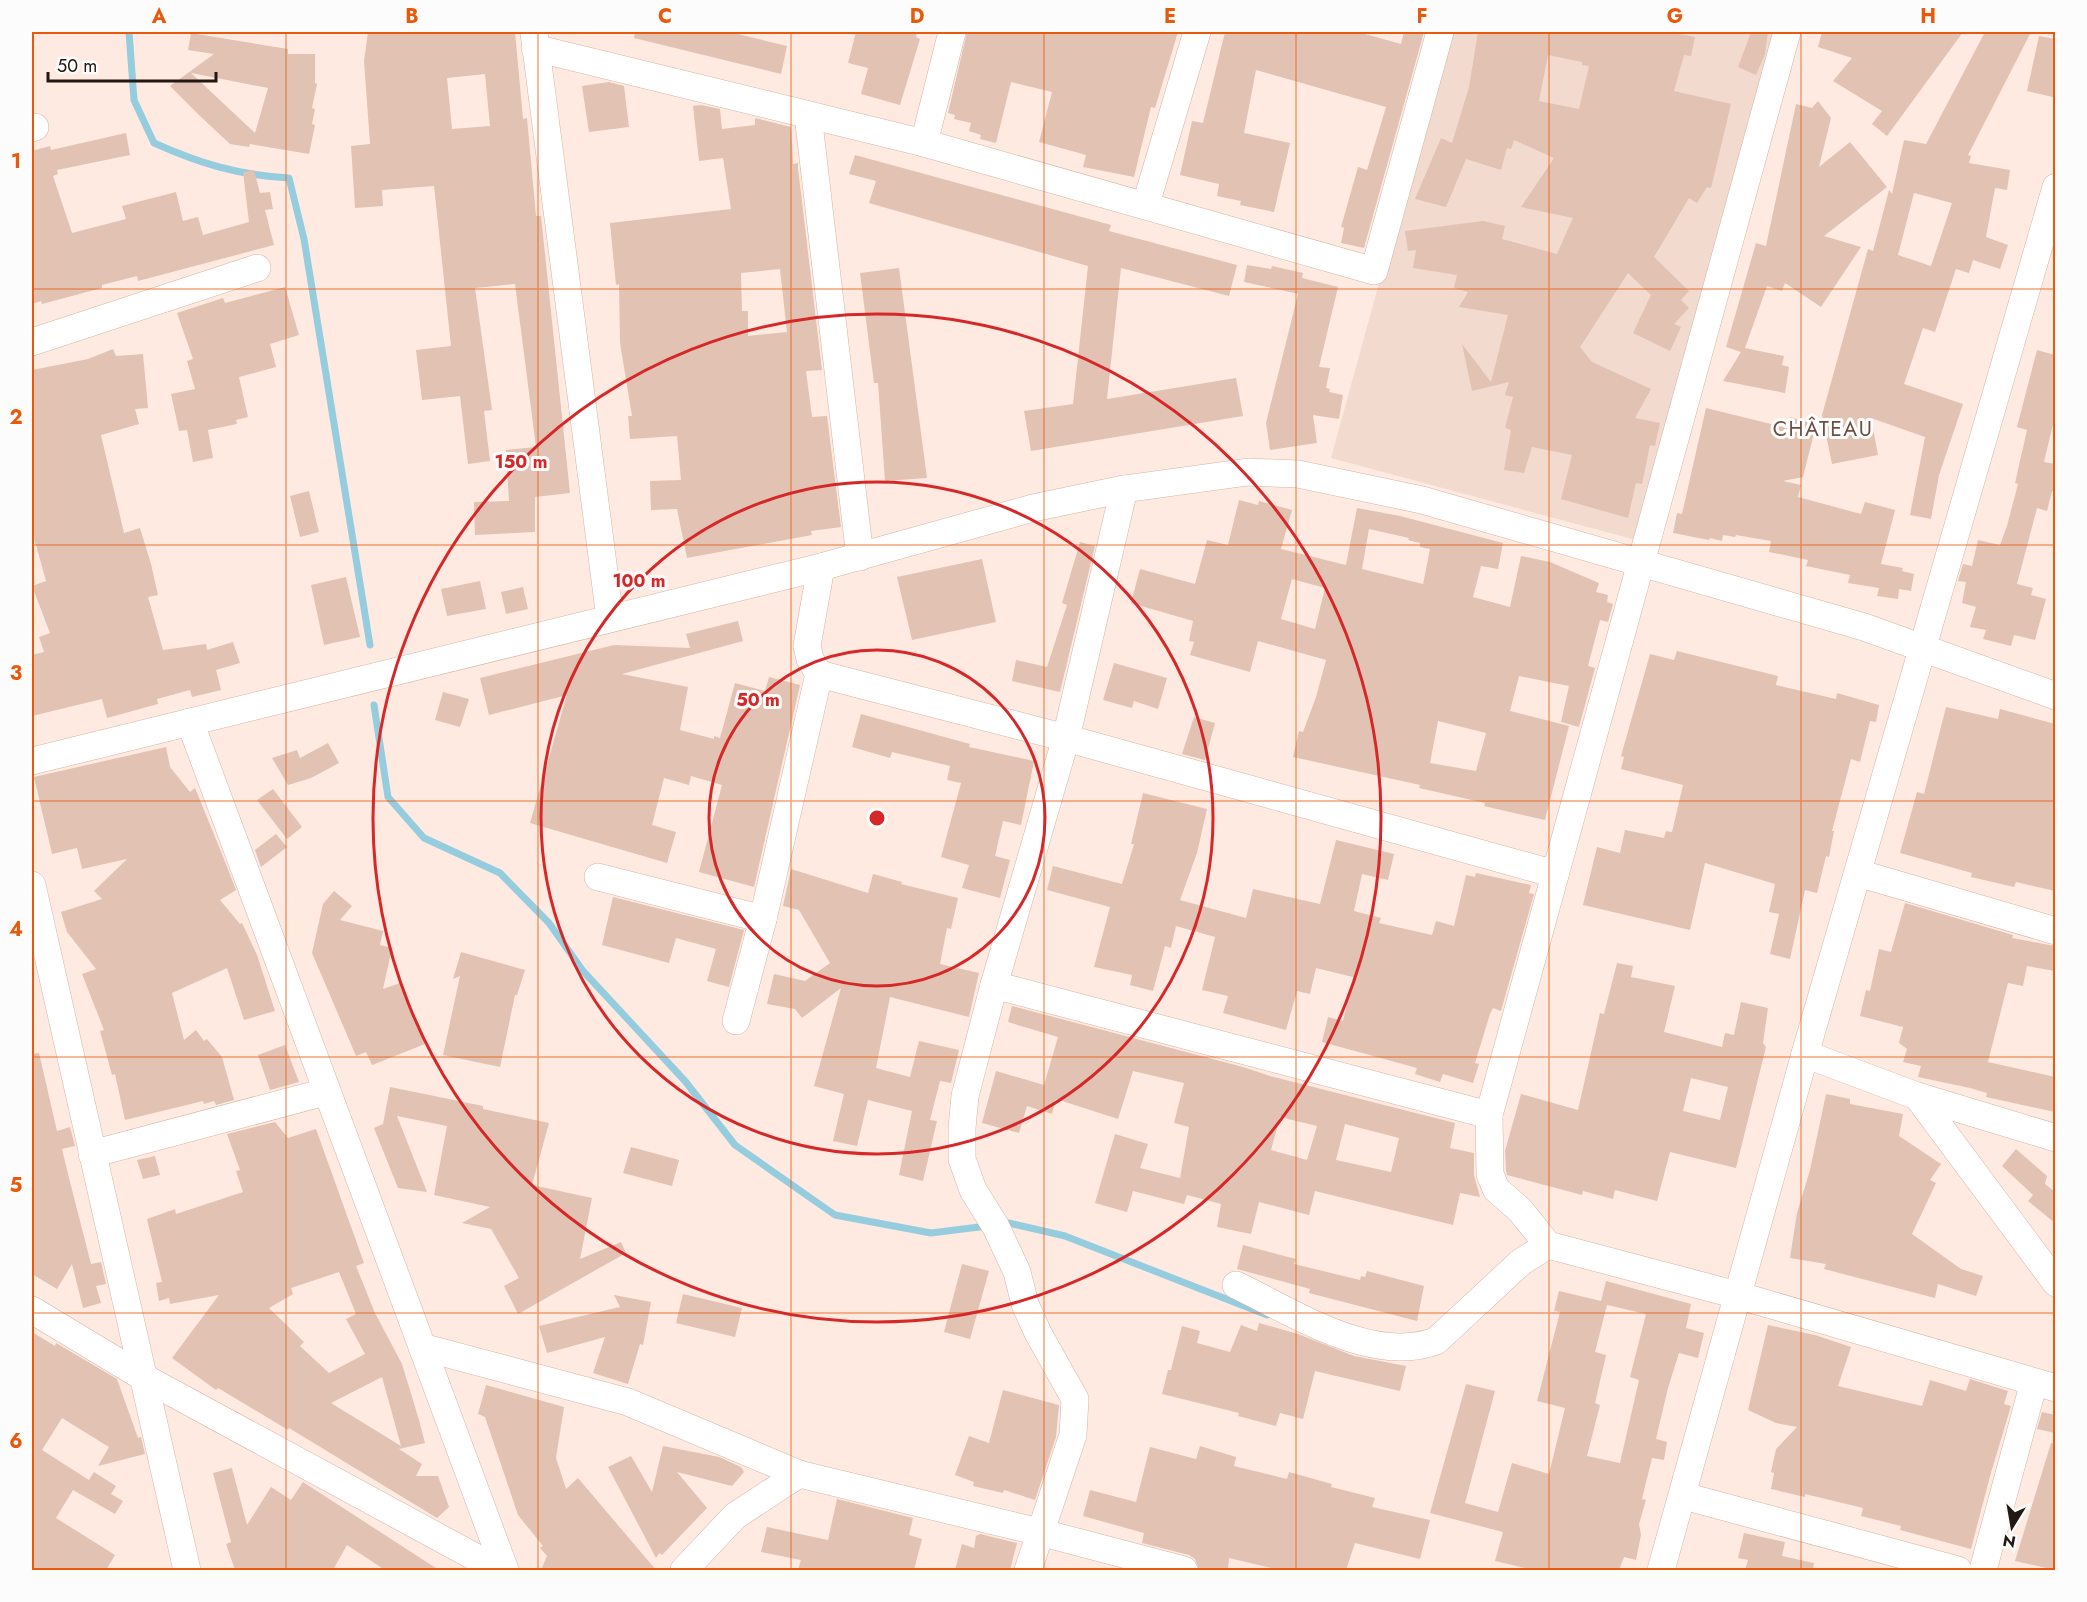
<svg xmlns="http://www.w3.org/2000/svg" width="2087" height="1602" font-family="Jost,sans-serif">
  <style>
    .built { fill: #f2dacf }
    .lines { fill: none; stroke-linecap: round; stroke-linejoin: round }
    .stream { stroke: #96cdde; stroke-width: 7 }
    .building { fill: #e2c2b3; fill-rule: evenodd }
    .minor-casing { stroke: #d4b5a6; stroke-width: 28 }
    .minor { stroke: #fff; stroke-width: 27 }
    .grid { fill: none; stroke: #e8590c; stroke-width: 1.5; stroke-opacity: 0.55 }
    .ring { fill: none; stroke: #d62828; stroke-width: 3 }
    .labels { text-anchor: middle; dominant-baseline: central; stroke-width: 6; stroke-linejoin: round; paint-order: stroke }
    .quarter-label { font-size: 21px; letter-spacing: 1.5px; fill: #6a4f42; stroke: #fcfcfc }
    .centre { fill: #d62828; stroke: #fcfcfc; stroke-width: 3 }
    .ring-label { font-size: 18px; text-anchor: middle; font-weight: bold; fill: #d62828; stroke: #fcfcfc; stroke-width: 6; stroke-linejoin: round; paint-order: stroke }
    .neatline { fill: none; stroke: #e8590c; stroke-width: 2 }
    .grid-label { font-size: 20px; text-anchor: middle; font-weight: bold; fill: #e8590c }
  </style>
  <rect width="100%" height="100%" fill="#feeae1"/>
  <!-- built -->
  <path class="built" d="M1448,32H1773L1636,540L1331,458Z"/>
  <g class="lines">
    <!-- stream -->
    <g class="stream">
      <path d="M129,32L134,100L154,143C201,164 238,175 289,178L304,239L370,645"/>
      <path d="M374,705L388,797L424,838L500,873L549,923L583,971L685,1081L735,1145L835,1215L931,1233L987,1226"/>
      <path d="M1001,1224L1009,1223L1065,1236L1267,1315"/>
    </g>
  </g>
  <!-- building -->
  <g class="building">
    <path d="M368,32H515L523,119L527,118L536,216H541L570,493L535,497V532L475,535L474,502L509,501L506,450L536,447L515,284L475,288L492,410L484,411L490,461L468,464L460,396L422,400L416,350L451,346L434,186L382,190L383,206L355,208L351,146L370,144L364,61ZM485,74L490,126L452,129L447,78Z"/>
    <path d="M635,32H738V34L787,46L781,74L634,38Z"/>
    <path d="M856,32H917L916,37L920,39L900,105L861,94L868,68L848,63Z"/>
    <path d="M967,32H1178L1155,108L1151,107L1134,177L1083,167L1086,155L1039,142L1052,92L1011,82L996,143L980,139L981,135L969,131L971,123L954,119L955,115L948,113Z"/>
    <path d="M1225,32H1358L1401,44L1404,32H1424L1364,248L1341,243L1344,228L1341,227L1358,167L1367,170L1386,107L1256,70L1244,133L1290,143L1274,212L1240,205L1241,201L1217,196L1219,184L1180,175L1192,121L1203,123Z"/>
    <path d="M1478,32H1670L1695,37L1691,56L1684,55L1674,91L1731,104L1711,188L1707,187L1697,203L1689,198L1654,257L1689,291L1681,300L1689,308L1674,324L1681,327L1670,351L1633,333L1651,295L1628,273L1580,347L1592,362L1651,389L1635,418L1660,423L1655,446L1650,445L1642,484L1636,483L1628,518L1561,499L1572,455L1532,447L1524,473L1504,470L1511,430L1505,428L1513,397L1505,395L1509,382L1472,391L1462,344L1491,382L1508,315L1459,307L1468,292L1454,288L1457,275L1413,268L1416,250L1408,251L1405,231L1483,221L1505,226L1502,239L1557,254L1573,218L1521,207L1554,158L1514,140L1511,149L1507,148L1501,170L1466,159L1446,207L1415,199L1441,138L1452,143L1469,87ZM1548,55L1582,62V65L1589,66L1579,109L1539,101Z"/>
    <path d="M1751,32H1768L1765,54L1756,75L1738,67Z"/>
    <path d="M1822,32H1963L1887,136L1872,124L1882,111L1833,81L1852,58L1818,47Z"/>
    <path d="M1985,32H2031L1968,155L1971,156L1969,163L2010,170L2007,190L1995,188L1986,237L2008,245L2000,269L1973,260L1969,273L1956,269L1935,332L1923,328L1904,384L1963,404L1939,475L1931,519L1910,515L1925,437L1871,418L1878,455L1832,464L1822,415L1868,249L1873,251L1889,190L1892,194L1904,140L1926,144ZM1914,193L1952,203L1931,266L1898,255Z"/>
    <path d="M191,33L288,49V54H315V83L317,84L312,108L315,109L312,124L315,125L309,154L250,144L249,147L230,144L200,116L170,86L214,54L188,50ZM191,73L268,88L255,133Z"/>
    <path d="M2039,36L2055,39L2053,97L2027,91Z"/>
    <path d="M609,82L624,86L629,127L589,132L582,86Z"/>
    <path d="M1818,101L1831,118L1819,167L1850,142L1887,187L1824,236L1861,247L1821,307L1785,283L1782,291L1767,286L1745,348L1784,356L1782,365L1789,367L1785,393L1723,381L1741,352L1726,347L1756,243L1766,246L1796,104L1812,108Z"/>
    <path d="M701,105L720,109L722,129L755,125V118L791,127L793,164L798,163V168L822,370L806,371L812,417L827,416L841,527L811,531L812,535L687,558L677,509L651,510L650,481L681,480L677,436L630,439L628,416H632L620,343L619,284L616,285L610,223L731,209L723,158L699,161L693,106ZM780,269L787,332L748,336V311H742L741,273Z"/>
    <path d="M126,133L130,155L57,170L58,174L53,176L72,233L126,219L122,206L176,192L183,221L198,217L203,235L249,222L243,172L254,170L260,193L270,192L273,209L265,210L274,245L138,281L137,276L102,285V288L42,304L41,301L32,304V151L50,146L51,150Z"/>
    <path d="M855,155L1111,225L1109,231L1237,265L1229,296L1121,268L1107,399L1236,378L1243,416L1031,451L1024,411L1073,404L1088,266L869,203L876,181L849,174Z"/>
    <path d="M1247,265L1271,269L1272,266L1303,273L1299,294L1244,282Z"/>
    <path d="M899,268L927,478L885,481L878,383H874L860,273Z"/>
    <path d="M1302,278L1338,287L1319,367L1330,368L1326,388L1330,389L1329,392L1343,395L1339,419L1313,415L1317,443L1270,450L1266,423Z"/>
    <path d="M285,287L299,335L270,344L276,367L239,377L248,417L236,420L237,424L208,430L213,458L193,462L187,430L179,431L171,394L195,389L187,361L193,359L177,313L223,298L225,303Z"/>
    <path d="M113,349L116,356L143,354L148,408L135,409L139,424L101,435L124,533L140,528L151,564L158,595L148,597L163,650L206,644L207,650L233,642L240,663L216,670L221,690L192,697L190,690L157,699L158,704L107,718L102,699L32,716V655L44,652L39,637L50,633L32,586L46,581L32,531V370L88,359Z"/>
    <path d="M2037,350L2055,355V416L2044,462L2055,464V492L2052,491L2047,511L2037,508L2017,584L2033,588L2031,595L2046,599L2035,640L2014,635L2011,646L1983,639L1986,630L1970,627L1976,607L1962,603L1966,582L1958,581L1963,564L1972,566L1978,540L2000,545L2007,526L2018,484L2015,483L2027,430L2017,427Z"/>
    <path d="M1706,408L1787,428L1790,417L1816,425L1803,477L1783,481L1801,485L1798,497L1861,514L1865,502L1895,510L1881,564L1903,568L1902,571L1914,574L1911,591L1899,589L1898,599L1877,596L1879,588L1848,583L1850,575L1806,566L1808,560L1769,552L1771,541L1736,535L1735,537L1723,535L1722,541L1710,538L1709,540L1673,533L1677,513L1682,514Z"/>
    <path d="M309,491L319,532L300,537L290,496Z"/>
    <path d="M1239,500L1258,505L1259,501L1292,510L1281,549L1346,565L1357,508L1400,516L1503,543L1498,569L1481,566L1473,597L1510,607L1521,556L1550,562L1599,583L1596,592L1608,595L1607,602L1613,604L1608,622L1600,620L1588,666L1595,668L1579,727L1561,722L1569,686L1519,676L1510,711L1569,726L1545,820L1484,806L1485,803L1419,788L1420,785L1293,757L1299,731L1303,732L1316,697L1326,660L1258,641L1250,672L1190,655L1194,642L1189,641L1193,621L1131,603L1140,569L1195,584L1207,540L1228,545ZM1369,529L1409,538L1408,540L1420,543V547L1430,549L1423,584L1362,569ZM1292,579L1325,588L1315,629L1281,619ZM1438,721L1486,733L1476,771L1430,763Z"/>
    <path d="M1080,542L1095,546L1060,692L1012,681L1016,660L1047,667L1067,605L1062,603Z"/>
    <path d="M982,559L996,622L912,640L897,577Z"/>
    <path d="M346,577L360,637L324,645L311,585Z"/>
    <path d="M480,581L486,609L447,616L441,589Z"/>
    <path d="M523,587L528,609L506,614L501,592Z"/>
    <path d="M738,621L743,641L622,674L688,687L680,730L714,739V736L720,738L735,683L765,691L769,677L800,685L754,887L699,872L722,785L691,776L689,785L664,778L652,825L676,832L667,863L530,823L567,695L489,715L480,678L614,645L690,648L686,634Z"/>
    <path d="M1677,651L1778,676L1776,685L1836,699L1837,693L1879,705L1876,722L1870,721L1860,762L1851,759L1832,831H1834L1829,857L1826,856L1817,893L1805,890L1790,959L1770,954L1779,914L1769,912L1775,884L1705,863L1690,930L1583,905L1597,847L1620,853L1625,830L1664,838L1666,831L1672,832L1683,785L1621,769L1624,757L1621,756L1650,654L1674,660Z"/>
    <path d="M1114,663L1167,678L1158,709L1134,701L1132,708L1103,700Z"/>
    <path d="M443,692L469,699L460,727L435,720Z"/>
    <path d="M1946,707L1998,719L2000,709L2055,724V891L2016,882L2014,887L1971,877L1972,873L1900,853L1917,792L1924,794Z"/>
    <path d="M861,714L970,744L969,747L1034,761L1021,825L1003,821L995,856L1010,860L1000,898L962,888L969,865L941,857L961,783L947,780L950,766L892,752L890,758L852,747Z"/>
    <path d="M1194,717L1215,723L1205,760L1182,754Z"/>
    <path d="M328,743L339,763L311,778L288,785L272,758L297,750L300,758Z"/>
    <path d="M166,747L170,767L190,792L195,788L222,854L236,890L220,900L240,924L242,923L257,955L275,1011L244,1020L227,968L172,993L184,1040L196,1030L204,1041L207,1039L222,1057L234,1100L216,1105L214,1101L204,1104L203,1101L125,1120L115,1074L112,1075L100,1031L104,1030L82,974L96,969L67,932L61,912L102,899L94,891L127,859L82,869L77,848L52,854L34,777Z"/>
    <path d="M273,789L302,827L287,839L257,800Z"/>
    <path d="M1143,793L1207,809L1197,853L1180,900L1246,918L1253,889L1320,904L1336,840L1394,854L1388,880L1362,874L1354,911L1381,918L1379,923L1432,935L1436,921L1454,926L1466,875L1475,877L1476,873L1531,885L1529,893L1534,894L1501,1011L1493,1008L1490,1014L1475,1063L1479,1064L1473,1083L1443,1074L1440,1082L1415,1074L1417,1068L1322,1042L1328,1017L1343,1021L1353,977L1316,968L1310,994L1297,991L1286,1030L1223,1013L1228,996L1202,990L1215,937L1176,926L1171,948L1165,946L1153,991L1130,985L1132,975L1094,967L1110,907L1047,890L1053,866L1122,884L1134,844H1131Z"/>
    <path d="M276,834L287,847L261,867L255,850Z"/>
    <path d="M791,869L868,893L873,874L902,882L901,884L958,898L951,929L947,928L940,964L979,973L969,1017L890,997L876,1068L910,1077L919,1041L959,1050L951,1083L940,1081L930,1120L937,1121L923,1181L899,1175L912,1111L868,1100L857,1146L833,1141L844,1094L814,1086L841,988L802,1018L795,1009L767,1004L774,974L805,981L830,963L799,910L783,906Z"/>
    <path d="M334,891L352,906L340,920L383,931L380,945L392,948L383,989L400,983L425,1044L372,1065L366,1052L356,1056L312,953L323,904Z"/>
    <path d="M613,897L744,930L729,987L707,981L716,949L676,938L669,963L602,945Z"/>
    <path d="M1905,903L2013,935L2012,938L2055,946V971L2027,966L2023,986L2008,983L1988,1062L2055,1077V1112L1986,1097L1987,1093L1970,1088L1918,1077L1921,1066L1903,1062L1907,1049L1899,1043L1903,1027L1860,1016L1866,990L1870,991L1879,949L1891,952Z"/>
    <path d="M461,952L525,970L517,995H515L500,1067L443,1055L460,976L453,979Z"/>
    <path d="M1617,963L1633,966L1631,977L1675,986L1664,1032L1722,1047L1725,1033L1734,1035L1741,1002L1768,1008L1763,1043L1766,1047L1736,1168L1670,1152L1657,1201L1615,1190L1613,1199L1583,1191L1582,1195L1507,1175L1506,1171L1505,1151L1521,1094L1578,1110L1600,1013L1604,1014ZM1691,1078L1728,1087L1720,1120L1683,1111Z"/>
    <path d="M1012,1006L1243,1067L1270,1076L1455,1123L1450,1148L1474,1153V1175L1480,1197L1460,1193L1453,1225L1315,1191L1309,1215L1259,1202L1251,1234L1217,1227L1221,1204L1187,1195L1184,1204L1133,1191L1127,1212L1095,1203L1115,1134L1148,1144L1140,1168L1180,1178L1189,1127L1174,1123L1184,1083L1133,1071L1118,1119L1056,1099L1052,1114L1027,1106L1019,1133L982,1123L996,1071L1044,1085L1058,1037L1008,1022ZM1280,1117L1317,1126L1307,1160L1271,1150ZM1345,1124L1399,1138L1391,1172L1336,1160Z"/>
    <path d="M285,1045L299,1082L270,1090L258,1055Z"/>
    <path d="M39,1053L57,1131L70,1127L75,1146L62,1149L68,1174L91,1264L101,1262L106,1284L96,1286L101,1303L83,1308L72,1264L57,1289L32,1274V1054Z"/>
    <path d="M390,1087L483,1106V1109L549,1123L532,1185L592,1198L580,1259L621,1242L626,1253L518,1314L504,1286L519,1278L491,1229L462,1223L490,1207L434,1195L447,1126L397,1116L427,1192L398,1188L374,1128L383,1124Z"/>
    <path d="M1826,1094L1850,1099V1104L1903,1114L1899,1136L1941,1164L1930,1180L1936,1183L1912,1234L1961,1269L1983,1276L1976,1296L1938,1284L1935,1298L1824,1269L1826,1264L1790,1258L1797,1213L1810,1170Z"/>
    <path d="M275,1122L288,1138L316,1129L364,1263L356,1266L375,1313L402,1364L419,1420L425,1443L399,1449L422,1464L416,1476H438L449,1507L437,1518L289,1428L288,1430L218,1388L216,1390L172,1358L219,1295L170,1304L169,1298L159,1301L156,1283L162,1282L147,1219L175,1209L176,1214L243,1192L236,1171L240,1170L227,1134ZM339,1272L356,1314L346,1319L365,1354L329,1373L300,1346L304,1342L269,1308L293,1294L291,1288ZM382,1377L401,1446L331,1403Z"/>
    <path d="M631,1147L679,1160L672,1186L623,1173Z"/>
    <path d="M2016,1149L2047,1176L2045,1184L2055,1192V1223L2028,1201L2033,1195L2002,1166Z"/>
    <path d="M155,1156L160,1175L143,1179L137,1160Z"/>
    <path d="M1243,1245L1296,1259L1294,1264L1360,1280L1361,1276L1365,1277L1367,1271L1424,1286L1417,1321L1309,1293L1310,1289L1237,1269Z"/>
    <path d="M962,1264L989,1271L970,1339L944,1332Z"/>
    <path d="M1606,1281L1691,1304L1686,1328L1704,1333L1698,1358L1679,1353L1668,1388L1656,1439L1667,1442L1664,1460L1652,1458L1642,1499L1646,1500L1639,1524L1641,1535L1636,1560L1624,1557L1619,1570H1534L1495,1561L1503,1532L1430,1513L1466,1384L1495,1391L1465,1503L1498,1512L1512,1463L1549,1474L1565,1408L1537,1401L1560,1312L1554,1311L1559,1291L1601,1301ZM1607,1305L1646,1314L1630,1377L1639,1380L1620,1463L1587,1456L1600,1405L1595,1403L1606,1355L1595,1352Z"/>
    <path d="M683,1294L742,1308L735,1337L676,1323Z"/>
    <path d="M614,1295L651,1302L643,1345L640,1344L628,1384L593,1373L605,1337L547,1353L539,1326L620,1307Z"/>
    <path d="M1259,1323L1298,1334L1354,1356L1406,1366L1400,1391L1315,1371L1303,1419L1280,1413L1276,1426L1238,1416L1239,1413L1162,1394L1168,1370H1171L1182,1326L1200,1331L1197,1343L1230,1352L1241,1325L1257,1331Z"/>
    <path d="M1768,1325L1815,1335L1851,1347L1838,1386L1922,1406L1930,1380L1966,1391L1970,1379L2008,1391L2004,1404L2011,1406L1990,1476L1971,1549L1900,1530L1901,1526L1861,1516L1863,1508L1805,1494V1497L1771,1489L1774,1473L1771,1472L1776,1449L1797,1427L1776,1423L1748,1410Z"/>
    <path d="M32,1332L55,1346L56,1343L117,1379L138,1438L141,1437L145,1454L98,1466L109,1447L62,1418L42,1450L89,1480L94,1472L116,1486L111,1494L123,1501L115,1514L73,1490L56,1518L115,1555L106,1570H32Z"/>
    <path d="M486,1385L564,1407L556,1458L566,1489L578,1478L656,1570H541L547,1556L540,1548L543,1546L518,1515L485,1417L478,1414Z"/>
    <path d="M1003,1390L1059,1405L1056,1437L1035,1500L1004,1490L1003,1493L973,1486L974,1482L955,1475L969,1436L989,1443Z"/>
    <path d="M2042,1412L2055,1415V1433L2037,1429Z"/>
    <path d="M2051,1443L2055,1444V1570L2015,1561Z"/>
    <path d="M663,1446L719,1457L741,1467L744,1472L732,1486L677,1472L707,1508L662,1555L659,1553L656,1558L608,1467L631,1456L652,1492Z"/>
    <path d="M1200,1446L1236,1457L1234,1466L1287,1479L1289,1472L1332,1484L1331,1487L1375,1498L1372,1507L1430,1520L1420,1559L1355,1543L1346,1570H1279L1229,1558L1228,1570H1199L1195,1559L1189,1555L1142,1543L1144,1533L1083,1516L1090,1490L1136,1502L1150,1447L1196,1459Z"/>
    <path d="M232,1468L247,1525L271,1487L291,1500L303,1482L439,1570H385L347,1545L333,1570H235L226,1544L231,1542L213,1473Z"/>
    <path d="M837,1499L913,1518L909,1535L922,1539L914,1570H798L801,1560L761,1552L767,1527L828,1540Z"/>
    <path d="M1744,1533L1785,1542L1782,1556L1814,1563L1813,1570H1745L1748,1560L1738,1558Z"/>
    <path d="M980,1534L1017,1543L1010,1570H955L962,1544L974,1548L976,1536Z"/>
  </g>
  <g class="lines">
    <defs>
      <g id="minor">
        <path d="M1787,32L1489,1115L1490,1174L1496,1189L1520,1210L1548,1245L1737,1295L2056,1388"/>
        <path d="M534,33L610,618"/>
        <path d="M535,48L924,143L1374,271L1440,32"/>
        <path d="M808,115L860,557"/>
        <path d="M32,128L35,127"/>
        <path d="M924,143L952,32"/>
        <path d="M1146,204L1197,32"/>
        <path d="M32,342L257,268"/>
        <path d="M821,567L807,646L810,659L819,674L1066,738L1555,874"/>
        <path d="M190,722L505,1570"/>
        <path d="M32,761L821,567L1033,508L1124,489L1248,472L1298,474L1422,500L1864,627L2056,696"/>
        <path d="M1858,873L2056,931"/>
        <path d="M598,877L763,919"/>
        <path d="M32,885L187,1570"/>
        <path d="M994,985L1489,1115"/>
        <path d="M736,1021L763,919L819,674"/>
        <path d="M1805,1054L1917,1096L2056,1138"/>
        <path d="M1917,1096L2056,1283"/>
        <path d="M92,1154L325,1092"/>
        <path d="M1236,1285C1293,1312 1371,1365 1436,1341L1521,1262L1548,1245"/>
        <path d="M32,1310L143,1377L499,1570"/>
        <path d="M422,1347L628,1402L799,1474L1039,1532L1184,1570"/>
        <path d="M1684,1496L1958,1570"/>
        <path d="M684,1570L735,1516L799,1474"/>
        <path d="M1028,1570L1073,1435L1075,1399L1038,1333L1025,1304L1017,1272L996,1227L973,1190L962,1159V1128L965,1096L994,985L1066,738L1124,489"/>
        <path d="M1661,1570L1805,1054L2056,187"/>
        <path d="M1983,1570L2034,1382"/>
      </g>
    </defs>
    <!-- minor casing -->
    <use href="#minor" class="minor-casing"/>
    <!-- minor -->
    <use href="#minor" class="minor"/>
  </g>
  <!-- grid -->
  <path class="grid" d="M286,32V1570M538,32V1570M791,32V1570M1044,32V1570M1296,32V1570M1549,32V1570M1801,32V1570M32,289H2056M32,545H2056M32,801H2056M32,1057H2056M32,1313H2056"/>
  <!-- distance rings -->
  <g class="ring">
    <circle cx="877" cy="818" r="168"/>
    <circle cx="877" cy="818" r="336"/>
    <circle cx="877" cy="818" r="504"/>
  </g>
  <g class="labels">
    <!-- quarter labels -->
    <g class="quarter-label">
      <text x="1823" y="429">CHÂTEAU</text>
    </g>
  </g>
  <circle cx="877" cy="818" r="9" class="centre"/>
  <g class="ring-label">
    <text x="521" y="468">150 m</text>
    <text x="639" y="587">100 m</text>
    <text x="758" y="706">50 m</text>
  </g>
  <!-- border -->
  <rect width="2087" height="1602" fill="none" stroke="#fcfcfc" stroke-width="66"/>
  <!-- north arrow -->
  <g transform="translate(2012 1527) rotate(191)" stroke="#fcfcfc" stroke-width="4.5" paint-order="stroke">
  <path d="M0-4.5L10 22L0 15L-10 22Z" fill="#221711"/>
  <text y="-9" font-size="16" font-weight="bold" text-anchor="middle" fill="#221711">N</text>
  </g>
  <!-- scale -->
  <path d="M48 72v9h168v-9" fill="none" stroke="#221711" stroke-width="3"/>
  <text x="57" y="72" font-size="18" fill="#221711" stroke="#fcfcfc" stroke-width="4.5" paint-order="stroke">50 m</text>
  <rect x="33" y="33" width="2021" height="1536" class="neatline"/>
  <g class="grid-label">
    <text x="159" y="23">A</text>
    <text x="412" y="23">B</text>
    <text x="665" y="23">C</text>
    <text x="917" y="23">D</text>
    <text x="1170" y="23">E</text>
    <text x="1422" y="23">F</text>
    <text x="1675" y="23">G</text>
    <text x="1928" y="23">H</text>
    <text x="16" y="168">1</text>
    <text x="16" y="424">2</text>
    <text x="16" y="680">3</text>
    <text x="16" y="936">4</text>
    <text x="16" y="1192">5</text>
    <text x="16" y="1448">6</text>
  </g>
</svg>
